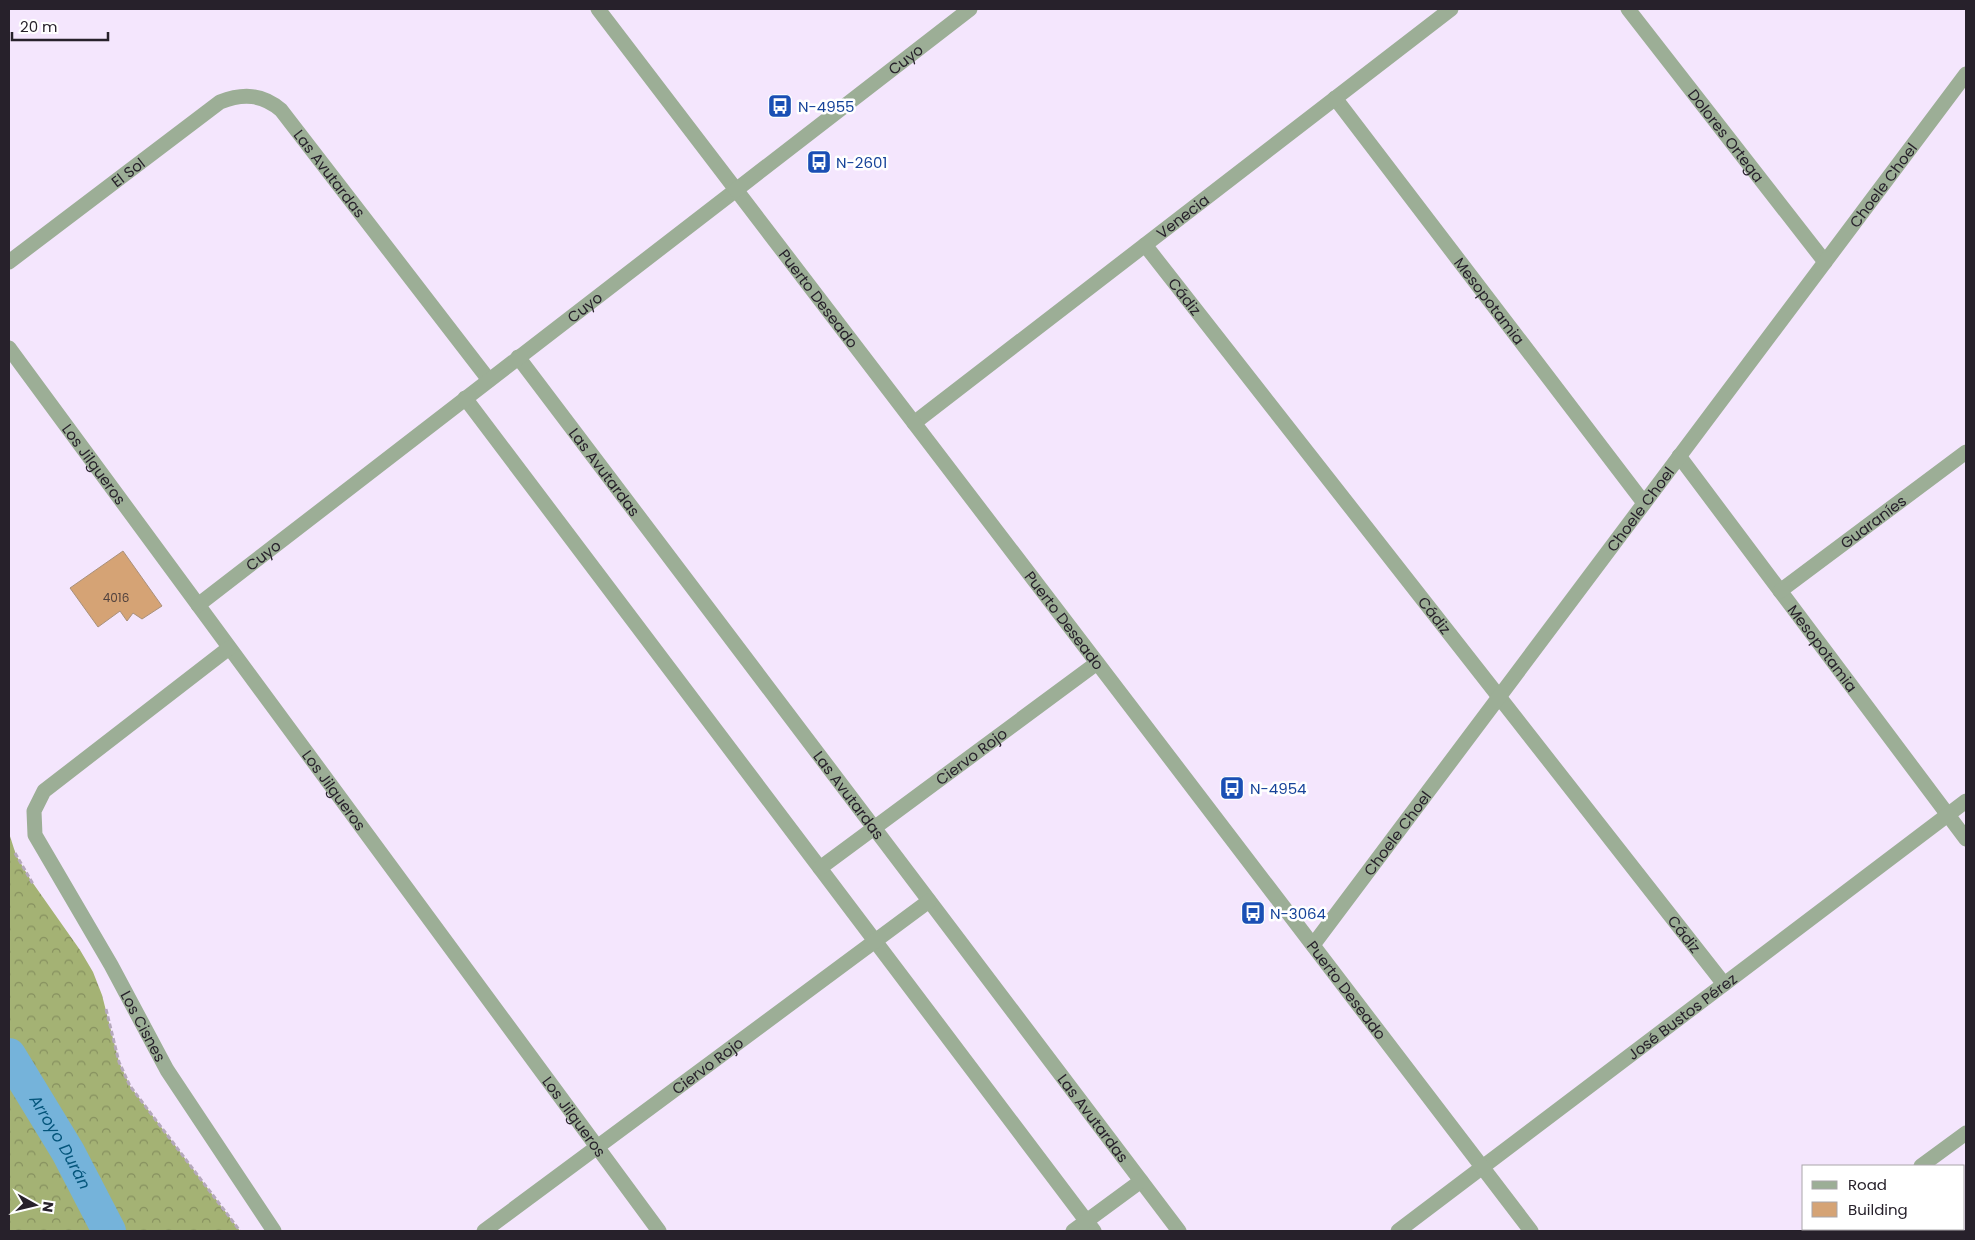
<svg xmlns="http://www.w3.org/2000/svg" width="1975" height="1240" font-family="Poppins,sans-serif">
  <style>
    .forest { fill: url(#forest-crowns) }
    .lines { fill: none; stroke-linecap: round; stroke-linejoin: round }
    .canal { stroke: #75b3da; stroke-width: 34 }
    .building { fill: #d5a375; stroke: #a9917c }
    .path { stroke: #b4a8bb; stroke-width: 3; stroke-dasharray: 5 2.5; stroke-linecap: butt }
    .minor { stroke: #9cae96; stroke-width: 15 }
    .tertiary { stroke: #9cae96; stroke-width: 15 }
    .labels { text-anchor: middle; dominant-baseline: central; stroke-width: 5; stroke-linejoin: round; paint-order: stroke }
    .number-label { font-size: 12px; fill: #52423e }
    .street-label { font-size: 15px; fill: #27212b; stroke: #fff }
    .transit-label { font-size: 15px; fill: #164399; stroke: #fff; text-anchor: start }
    .water-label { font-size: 16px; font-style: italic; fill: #04557b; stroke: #fff }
  </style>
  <defs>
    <pattern id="forest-crowns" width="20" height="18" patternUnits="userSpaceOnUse" patternTransform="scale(1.25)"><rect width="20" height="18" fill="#a4b274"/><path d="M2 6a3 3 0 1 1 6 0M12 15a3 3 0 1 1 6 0" fill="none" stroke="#86905f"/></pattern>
  </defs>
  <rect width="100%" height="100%" fill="#f4e6fd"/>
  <!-- forest -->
  <path class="forest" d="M9,833L16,855L30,879L80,950L93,972L102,995L119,1062L130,1086L240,1231H9Z"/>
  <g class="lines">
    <!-- canal -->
    <path class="canal" id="s1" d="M9,1055L68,1152L109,1231"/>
  </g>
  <!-- building -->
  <path class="building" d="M123,551L162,606L142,619L133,613L127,621L120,611L98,627L70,588Z"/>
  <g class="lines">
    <!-- path -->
    <g class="path">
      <path d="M15,853L33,884"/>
      <path d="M106,1009L119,1062L130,1086L240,1231"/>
    </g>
    <!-- minor -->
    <g class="minor">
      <path id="s2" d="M1628,9L1825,262"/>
      <path id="s3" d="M1335,98L1644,503"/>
      <path id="s4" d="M1145,245L1724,984"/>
      <path id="s5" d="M9,262L220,102C243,93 262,94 281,110L489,380"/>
      <path id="s6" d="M9,348L659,1231"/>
      <path id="s7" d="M518,357L1179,1231"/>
      <path d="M465,398L1094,1231"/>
      <path id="s8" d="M914,423L1451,9"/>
      <path id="s9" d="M1679,456L1966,839"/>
      <path id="s10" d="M1780,591L1966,452"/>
      <path id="s11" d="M198,605L736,190"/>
      <path id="s12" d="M229,648L44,791L34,811L35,835L111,965L167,1070L274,1231"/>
      <path id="s13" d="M820,868L1097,663"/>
      <path id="s14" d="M1313,945L1966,74"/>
      <path d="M1921,1166L1966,1133"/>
      <path id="s15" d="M484,1231L929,901"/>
      <path d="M1073,1231L1141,1181"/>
      <path id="s16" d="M1398,1231L1966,801"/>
      <path d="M1834,1231L1837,1229"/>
    </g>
    <!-- tertiary -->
    <g class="tertiary">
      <path id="s17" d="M598,9L1531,1231"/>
      <path id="s18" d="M736,190L970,9"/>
    </g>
  </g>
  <!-- icons -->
  <defs>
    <symbol id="bus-square" viewBox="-11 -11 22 22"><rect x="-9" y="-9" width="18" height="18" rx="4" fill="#1a4fb4" stroke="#fff"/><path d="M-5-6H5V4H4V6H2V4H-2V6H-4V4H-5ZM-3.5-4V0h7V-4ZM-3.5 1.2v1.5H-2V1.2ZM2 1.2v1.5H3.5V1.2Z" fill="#fff"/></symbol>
  </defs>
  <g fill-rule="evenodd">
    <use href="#bus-square" x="766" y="92" width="28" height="28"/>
    <use href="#bus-square" x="805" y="148" width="28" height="28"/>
    <use href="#bus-square" x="1218" y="774" width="28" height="28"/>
    <use href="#bus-square" x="1239" y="899" width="28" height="28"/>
  </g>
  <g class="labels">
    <!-- number labels -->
    <g class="number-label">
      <text x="116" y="597">4016</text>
    </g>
    <!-- street labels -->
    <g class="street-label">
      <text stroke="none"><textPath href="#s18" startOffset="214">Cuyo</textPath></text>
      <text stroke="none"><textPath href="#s2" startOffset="160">Dolores Ortega</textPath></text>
      <text stroke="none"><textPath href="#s5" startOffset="149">El Sol</textPath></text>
      <text stroke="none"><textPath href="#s5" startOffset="410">Las Avutardas</textPath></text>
      <text stroke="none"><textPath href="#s14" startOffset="950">Choele Choel</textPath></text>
      <text stroke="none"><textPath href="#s8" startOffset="339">Venecia</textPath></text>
      <text stroke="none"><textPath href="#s4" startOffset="65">Cádiz</textPath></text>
      <text stroke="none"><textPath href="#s17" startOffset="364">Puerto Deseado</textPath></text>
      <text stroke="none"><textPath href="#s3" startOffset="255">Mesopotamia</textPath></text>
      <text stroke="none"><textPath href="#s11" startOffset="488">Cuyo</textPath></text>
      <text stroke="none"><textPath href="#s6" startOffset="144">Los Jilgueros</textPath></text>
      <text stroke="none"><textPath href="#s7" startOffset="144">Las Avutardas</textPath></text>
      <text stroke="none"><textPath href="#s14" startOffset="545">Choele Choel</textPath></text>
      <text stroke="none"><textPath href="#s10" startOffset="116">Guaraníes</textPath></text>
      <text stroke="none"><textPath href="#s11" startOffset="82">Cuyo</textPath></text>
      <text stroke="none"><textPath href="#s4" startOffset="470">Cádiz</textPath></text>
      <text stroke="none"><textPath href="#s17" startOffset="769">Puerto Deseado</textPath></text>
      <text stroke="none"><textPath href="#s9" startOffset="240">Mesopotamia</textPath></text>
      <text stroke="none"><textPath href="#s13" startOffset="188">Ciervo Rojo</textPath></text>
      <text stroke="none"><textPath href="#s6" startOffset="549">Los Jilgueros</textPath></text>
      <text stroke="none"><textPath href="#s7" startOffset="549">Las Avutardas</textPath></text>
      <text stroke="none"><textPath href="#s14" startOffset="140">Choele Choel</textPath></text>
      <text stroke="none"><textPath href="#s4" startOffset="875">Cádiz</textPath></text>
      <text stroke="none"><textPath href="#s17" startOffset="1234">Puerto Deseado</textPath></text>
      <text stroke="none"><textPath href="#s16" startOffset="356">José Bustos Pérez</textPath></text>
      <text stroke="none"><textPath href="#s12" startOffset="500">Los Cisnes</textPath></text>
      <text stroke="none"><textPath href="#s15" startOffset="278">Ciervo Rojo</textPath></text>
      <text stroke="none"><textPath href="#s6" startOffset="954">Los Jilgueros</textPath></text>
      <text stroke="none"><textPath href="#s7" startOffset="954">Las Avutardas</textPath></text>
    </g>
    <!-- transit labels -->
    <g class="transit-label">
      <text x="798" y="106">N-4955</text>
      <text x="836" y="162">N-2601</text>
      <text x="1250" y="788">N-4954</text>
      <text x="1270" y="913">N-3064</text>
    </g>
    <!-- water labels -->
    <g class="water-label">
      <text stroke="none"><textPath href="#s1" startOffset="101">Arroyo Durán</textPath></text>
    </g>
  </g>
  <!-- border -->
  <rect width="1975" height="1240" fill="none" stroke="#27212b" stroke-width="20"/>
  <!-- legend -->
  <rect x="1802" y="1165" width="162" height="65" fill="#ffffff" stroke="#a9a6aa"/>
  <rect x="1812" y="1181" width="25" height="8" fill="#9cae96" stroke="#a9a6aa"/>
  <text x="1848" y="1190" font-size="15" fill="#27212b">Road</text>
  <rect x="1812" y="1202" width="25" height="15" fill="#d5a375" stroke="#a9a6aa"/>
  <text x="1848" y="1215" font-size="15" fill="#27212b">Building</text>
  <!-- north arrow -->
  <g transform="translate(35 1205) rotate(98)" stroke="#ffffff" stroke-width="4" paint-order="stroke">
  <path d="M0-4L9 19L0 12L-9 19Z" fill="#27212b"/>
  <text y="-8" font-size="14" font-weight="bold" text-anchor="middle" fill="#27212b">N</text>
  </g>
  <!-- scale -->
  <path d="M12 32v8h96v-8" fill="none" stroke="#27212b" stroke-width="2.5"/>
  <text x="20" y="32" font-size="15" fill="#27212b" stroke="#ffffff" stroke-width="4" paint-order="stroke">20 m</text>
</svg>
